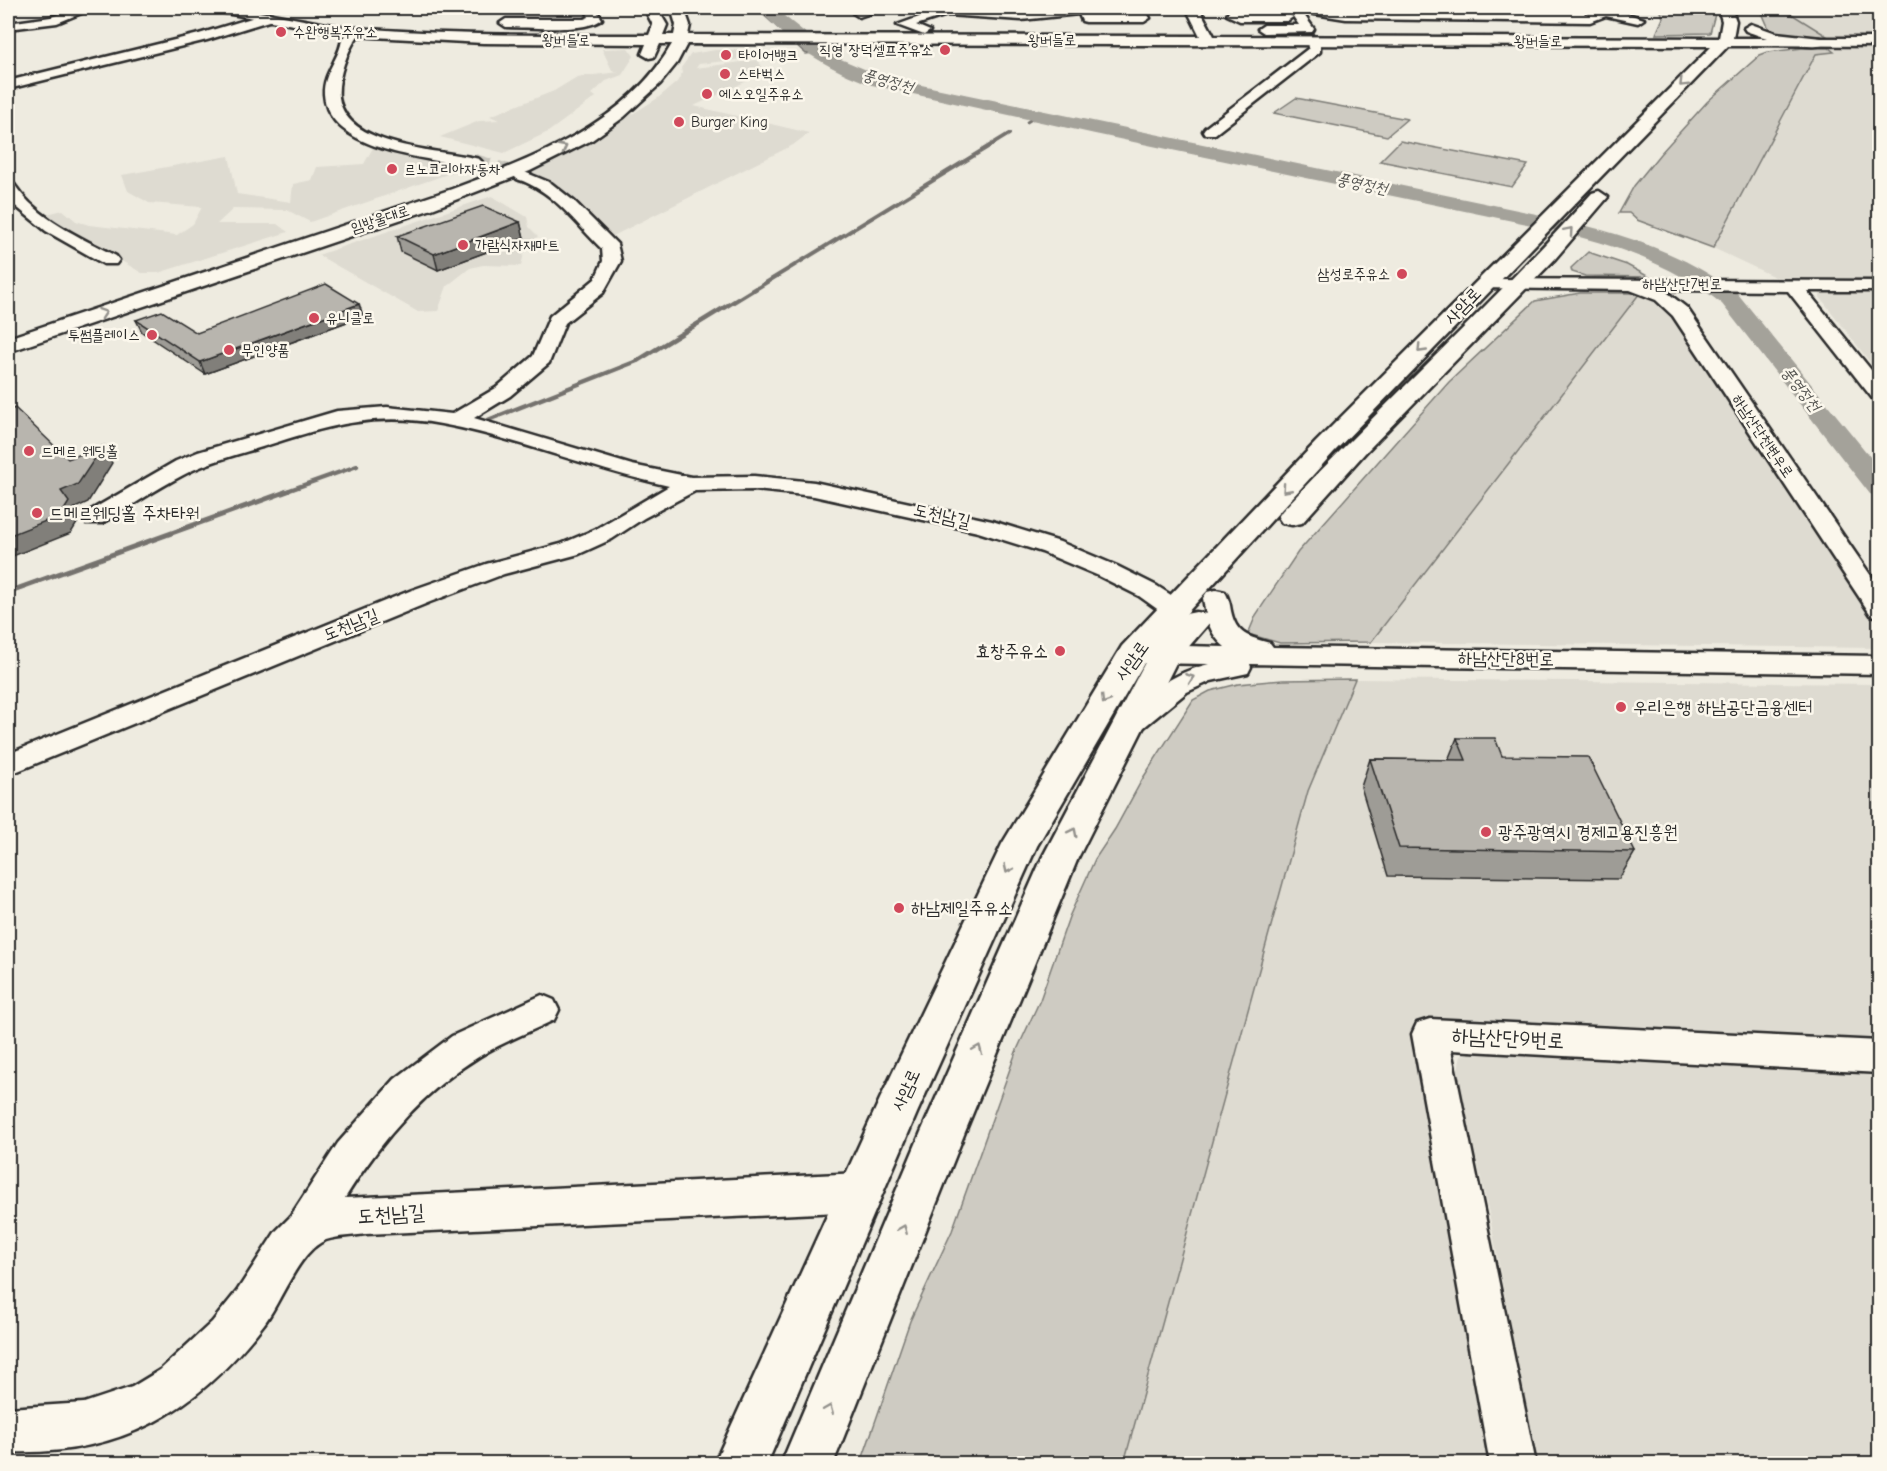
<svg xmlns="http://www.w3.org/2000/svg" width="1887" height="1471" font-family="'Comic Neue','Poor Story',sans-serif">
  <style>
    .built { fill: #dedbd1 }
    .green { fill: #cecbc2; stroke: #7c7b76; stroke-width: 1.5 }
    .water { fill: #a4a29a; stroke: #74726e; stroke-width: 1.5 }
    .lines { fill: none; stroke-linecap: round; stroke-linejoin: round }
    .stream-far3 { stroke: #74726e; stroke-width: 3 }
    .stream-far2 { stroke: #74726e; stroke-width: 4 }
    .stream-far1 { stroke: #74726e; stroke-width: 4.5 }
    .stream { stroke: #74726e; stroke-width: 5 }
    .river { fill: #a4a29a; fill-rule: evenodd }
    .minor-tunnel { stroke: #c7c5bc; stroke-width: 16; stroke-dasharray: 16 8; stroke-linecap: butt }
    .minor-casing { stroke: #2b2b2b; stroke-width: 5 }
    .major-casing { stroke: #2b2b2b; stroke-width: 5 }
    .minor { fill: #fbf7ec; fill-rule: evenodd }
    .major { fill: #fbf7ec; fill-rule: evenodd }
    .wall { fill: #9e9c96; stroke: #2b2b2b; stroke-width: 1.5 }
    .shaded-wall { fill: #817f7a; stroke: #2b2b2b; stroke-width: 1.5 }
    .building { fill: #b8b5ae; stroke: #2b2b2b; stroke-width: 1.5 }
    .oneway { stroke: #93918c }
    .poi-dot { fill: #d1495b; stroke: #fbf7ec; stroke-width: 2 }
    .labels { text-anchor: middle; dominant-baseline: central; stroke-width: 5; stroke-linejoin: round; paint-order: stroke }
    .far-poi-label { font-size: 15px; fill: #2b2b2b; stroke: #fbf7ec; text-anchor: start }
    .far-street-label { font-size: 15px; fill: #2b2b2b; stroke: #fbf7ec }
    .far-water-label { font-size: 16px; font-style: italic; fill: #555552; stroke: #fbf7ec }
    .street-label { font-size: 18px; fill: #2b2b2b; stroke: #fbf7ec }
    .poi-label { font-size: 18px; fill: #2b2b2b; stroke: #fbf7ec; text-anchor: start }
    .near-street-label { font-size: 21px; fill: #2b2b2b; stroke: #fbf7ec }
  </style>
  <rect width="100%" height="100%" fill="#eeebe0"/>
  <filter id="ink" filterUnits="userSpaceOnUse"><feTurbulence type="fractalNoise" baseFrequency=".0167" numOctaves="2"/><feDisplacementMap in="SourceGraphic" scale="12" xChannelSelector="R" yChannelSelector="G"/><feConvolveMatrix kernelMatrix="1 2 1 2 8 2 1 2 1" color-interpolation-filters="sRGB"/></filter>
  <g filter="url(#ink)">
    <!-- built -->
    <g class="built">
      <path d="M1782,8H1879V38H1830Z"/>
      <path d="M628,48L634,56L622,75L606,81L592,94L596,97L548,132L504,153L440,137L479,121L499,120L490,116L554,91L577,77L619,72L612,70L602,49Z"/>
      <path d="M1829,48H1879V279H1779L1713,248L1816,54L1834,51Z"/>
      <path d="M715,50H745L752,58L699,64L696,68L757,60L766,72L694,106L809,133L793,145L611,237L544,178L530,172L567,155L658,98L677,82L682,73L681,68L691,54Z"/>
      <path d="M374,146L445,162L462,169L310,222L287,210L233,209L217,224H277L288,232L158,273H142L62,226L47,214L63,210L76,221L89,225L177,235L193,224L202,207L149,203L128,191L122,175L229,156L237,194L291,202L293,184L312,180L317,167L364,164Z"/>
      <path d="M492,196L527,217L529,227L538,236L525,249L521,266L483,265L470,268L447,286L438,311L418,312L318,255Z"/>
      <path d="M1640,293L1666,303L1851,579L1880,627L1879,648L1371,642Z"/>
      <path d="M1820,293H1879V374L1820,297Z"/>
      <path d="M1355,679L1879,684V1042L1413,1021L1491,1463L1124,1464L1308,791Z"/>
      <path d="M1472,1052L1879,1072V1463H1536L1491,1223L1457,1073L1461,1056Z"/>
    </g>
    <!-- green -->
    <g class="green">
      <path d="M1660,8H1712L1715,14L1710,33L1656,34L1663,18Z"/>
      <path d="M1760,8H1782L1830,38L1777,34L1769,29Z"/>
      <path d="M1803,48H1829L1834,52L1816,54L1713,248L1637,220L1629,213H1619L1634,186L1660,154L1707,102L1760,55L1768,52Z"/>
      <path d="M1296,98L1407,119L1387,136L1274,113Z"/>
      <path d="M1400,141L1528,165L1512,187L1380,161Z"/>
      <path d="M1588,252L1627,265L1649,277L1585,276L1572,272L1571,268Z"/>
      <path d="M1580,293H1640L1371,642L1280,643L1248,634L1256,615L1298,552L1449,382L1535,301Z"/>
      <path d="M1355,679L1308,791L1124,1463H861L910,1321L952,1231L1016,1052L1040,1000L1069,917L1095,859L1115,829L1143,778L1193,700L1210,691L1238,684L1283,680Z"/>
    </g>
    <!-- water -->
    <path class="water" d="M756,8H773L821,52L806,54Z"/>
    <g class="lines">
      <!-- stream-far3 -->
      <path class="stream-far3" d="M1027,122L1035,117"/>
      <!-- stream-far2 -->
      <path class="stream-far2" d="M754,290L1009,134"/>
      <!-- stream-far1 -->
      <g class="stream-far1">
        <path d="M488,420L637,361L756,288"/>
        <path d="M284,492L357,466"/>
      </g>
      <!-- stream -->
      <path class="stream" d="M8,592L288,491"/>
      <!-- river -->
      <path class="river" d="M759,8H774L836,57L883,77L1541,215C1612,231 1680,249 1738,294L1880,469V497L1870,494L1722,304C1669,261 1607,243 1541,227L1095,134L872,85C830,70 786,44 759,8Z"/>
      <!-- minor-tunnel -->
      <path class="minor-tunnel" d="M474,162L522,176"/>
      <defs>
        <g id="minor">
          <path d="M78,8H94L57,23L8,29V23L51,17Z"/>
          <path d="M585,8H595L602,19C586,33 528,27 506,27L500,23L506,19H584L589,17Z"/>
          <path d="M867,8H886L859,17L853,13Z"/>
          <path d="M926,8L1000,13L1040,12L1058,8H1141L1145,10L1150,18L1144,22H1086L1082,21L1079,14L1021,20L947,15L916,25L930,31L924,35L897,25L933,12Z"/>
          <path d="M1234,8L1241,13H1287L1293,17L1287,21H1240L1227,15L1230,10Z"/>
          <path d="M1293,8L1346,11L1550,13C1565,13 1576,8 1589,8L1584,14C1595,15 1607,8 1620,8L1618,11L1644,19L1638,23L1606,16L1590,22L1346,19L1302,12L1314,29L1312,32L1264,33L1258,29L1264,25H1299L1290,12Z"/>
          <path d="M268,13L272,14V20L207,40L8,89V81L199,34Z"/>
          <path d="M355,28L361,32C350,45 341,67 339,86C332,148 439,149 479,159L482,162L479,165C468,168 454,163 443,162C405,155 327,144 324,94C323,72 341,57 342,38Z"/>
          <path d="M1314,37L1320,41V52L1215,134H1205L1203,131L1205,128L1309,48L1308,41Z"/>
          <path d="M1750,38H1880V46L1746,45L1744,42Z"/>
          <path d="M522,171L551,183L575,202L617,244L621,261L603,293L565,323L549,363L510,396L474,418L632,465L691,477L754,476L814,482L992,521L1060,542L1117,566L1157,586L1185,604L1189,610L1185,616L1176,618L1167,616L1139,596L1099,576L1042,552L978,532L814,496L754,490L695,491L644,518L612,539L579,554L504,574L430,602L8,775V754L412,590L486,564L561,544L596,529L669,486C592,470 518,438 441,424C373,411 325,427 262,447C239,454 215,460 193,470C162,485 132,506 102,523H86L82,518L86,513L176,461L198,452L337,411L387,407L452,414L496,388L533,356L550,316L595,279L603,261L602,249C576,224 553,190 517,179L514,176L517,173Z"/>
          <path d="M8,182L14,184C37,219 80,237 116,256L119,260L116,264H104L46,231L8,200Z"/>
          <path d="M1484,279L1880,281V291H1807L1880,381V401L1873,399L1788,291L1664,290L1687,308L1880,589V617L1871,615L1673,316L1656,300L1630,290L1478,288L1475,284Z"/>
          <path d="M1216,590L1225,592C1229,599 1230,604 1231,611C1236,635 1249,637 1270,643L1273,647L1880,656V674L1250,664L1251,667L1248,673L1211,681L1187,692L1138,732L1128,735L1118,732L1114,725L1118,718C1147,694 1172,673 1209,664L1144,663L1135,660L1131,654L1135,648L1144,645L1225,647C1209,634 1206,617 1203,598L1207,592Z"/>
          <path d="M542,995L554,1000L559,1010L554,1020C529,1032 503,1042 480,1056C424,1090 379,1143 345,1198L860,1173L874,1179L880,1192L874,1205L860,1211L366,1234C353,1236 338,1236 326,1240C299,1250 281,1302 264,1324C196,1412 121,1456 8,1452V1408L84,1403L132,1387L160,1370L212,1322L237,1291L276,1231L290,1217L338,1143L395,1079L452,1036Z"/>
          <path d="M1430,1019L1880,1041V1073L1451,1050L1536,1464H1490L1412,1034L1417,1023Z"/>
        </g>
        <g id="major">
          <path d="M214,8C263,8 309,24 358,28C455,36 552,35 649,35L653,25L644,8H657L667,25L663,35H674L676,25L671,8H684L690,25L688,35L1200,36L1186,8H1199L1214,36L1719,38L1722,21L1718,8H1731L1736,21L1733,38H1750L1757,42L1750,46H1728L1334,452L1186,614L1196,612L1207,614L1211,621L1178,659L1078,858L965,1132L833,1464H781L921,1132L1042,858L1150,653L1037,846L917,1113L767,1464H714L880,1099L1002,844L1122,646L1316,442L1712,46L687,44L677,63L660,84L624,117L592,140L530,171L432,209L8,352V338L452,189C533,159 628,123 672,44H660L654,57L649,58L642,54L646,44L483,43L355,36L220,12Z"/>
          <path d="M1751,24L1776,33L1821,38L1828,42C1816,54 1761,37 1746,31L1744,28Z"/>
          <path d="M1599,191L1608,197L1555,259L1365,453L1302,523L1292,525L1282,523L1278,517L1282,511C1384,403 1494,303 1592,193Z"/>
        </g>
      </defs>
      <!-- minor casing -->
      <use href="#minor" class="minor-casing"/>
      <!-- major casing -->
      <use href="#major" class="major-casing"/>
      <!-- minor -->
      <use href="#minor" class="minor"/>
      <!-- major -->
      <use href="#major" class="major"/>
    </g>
    <!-- wall -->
    <g class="wall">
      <path d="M520,222L524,238L438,270L401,252L397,236Z"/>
      <path d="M359,304L363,316L205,374L142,332L136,320L197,333Z"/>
      <path d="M1457,738L1502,756L1635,852L1619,879L1388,876L1361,787L1370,759L1448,760Z"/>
    </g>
    <!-- shaded-wall -->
    <g class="shaded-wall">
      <path d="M520,222L524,238L438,270L434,254Z"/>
      <path d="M359,304L363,316L205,374L200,362Z"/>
      <path d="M103,446L112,463L88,502L73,509L79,520L71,533L8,558V536L61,491Z"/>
    </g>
    <!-- building -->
    <g class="building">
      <path d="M483,206L520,222L434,254L397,236Z"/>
      <path d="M326,284L359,304L200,362L136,320L162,311L197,333Z"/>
      <path d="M15,408L68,459L103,446L78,484L61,491L69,502L61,515L8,536V411Z"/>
      <path d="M1457,738H1495L1502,756L1588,757L1635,852L1399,848L1370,759L1466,760Z"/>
    </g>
    <!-- one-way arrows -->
    <defs><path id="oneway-chevron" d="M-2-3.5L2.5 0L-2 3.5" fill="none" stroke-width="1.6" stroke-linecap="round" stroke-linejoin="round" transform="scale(1.5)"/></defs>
    <g class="oneway">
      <use href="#oneway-chevron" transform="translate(1683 83) rotate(135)"/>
      <use href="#oneway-chevron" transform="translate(563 148) rotate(-28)"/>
      <use href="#oneway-chevron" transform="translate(1569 231) rotate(-49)"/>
      <use href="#oneway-chevron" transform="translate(103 313) rotate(-19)"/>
      <use href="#oneway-chevron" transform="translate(1421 349) rotate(134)"/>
      <use href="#oneway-chevron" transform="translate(1286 489) rotate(132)"/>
      <use href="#oneway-chevron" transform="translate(1190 678) rotate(-20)"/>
      <use href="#oneway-chevron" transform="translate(1105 700) rotate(121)"/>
      <use href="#oneway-chevron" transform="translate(1073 832) rotate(-63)"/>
      <use href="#oneway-chevron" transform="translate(1008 869) rotate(115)"/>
      <use href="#oneway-chevron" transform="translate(978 1049) rotate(-67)"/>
      <use href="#oneway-chevron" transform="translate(903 1229) rotate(-68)"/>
      <use href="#oneway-chevron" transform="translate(829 1409) rotate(-68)"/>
    </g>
  </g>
  <!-- markers -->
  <g class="poi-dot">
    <circle cx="281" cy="32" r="6"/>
    <circle cx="945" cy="50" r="6"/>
    <circle cx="726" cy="55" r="6"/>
    <circle cx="725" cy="74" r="6"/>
    <circle cx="707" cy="94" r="6"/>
    <circle cx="679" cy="122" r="6"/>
    <circle cx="392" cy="169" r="6"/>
    <circle cx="463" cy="245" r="6"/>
    <circle cx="1402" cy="274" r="6"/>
    <circle cx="314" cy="318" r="6"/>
    <circle cx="152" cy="335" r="6"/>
    <circle cx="229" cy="350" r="6"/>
    <circle cx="29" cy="451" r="6"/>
    <circle cx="37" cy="513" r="6"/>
    <circle cx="1060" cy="651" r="6"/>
    <circle cx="1621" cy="707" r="6"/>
    <circle cx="1486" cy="832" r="6"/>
    <circle cx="899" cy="908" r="6"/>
  </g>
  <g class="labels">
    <!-- far-poi labels -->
    <g class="far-poi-label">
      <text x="293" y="32">수완행복주유소</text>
      <text x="933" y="50" text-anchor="end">직영 장덕셀프주유소</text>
      <text x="738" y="55">타이어뱅크</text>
      <text x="737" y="74">스타벅스</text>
      <text x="719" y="94">에스오일주유소</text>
      <text x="691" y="122">Burger King</text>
      <text x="404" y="169">르노코리아자동차</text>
      <text x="475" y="245">가람식자재마트</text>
      <text x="1390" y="274" text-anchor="end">삼성로주유소</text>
      <text x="326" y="318">유니클로</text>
      <text x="140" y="335" text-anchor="end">투썸플레이스</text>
      <text x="241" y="350">무인양품</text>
      <text x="41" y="451">드메르 웨딩홀</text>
    </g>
    <!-- far-street labels -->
    <g class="far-street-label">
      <text transform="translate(566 40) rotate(1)">왕버들로</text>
      <text x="1052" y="40">왕버들로</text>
      <text x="1538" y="41">왕버들로</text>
      <text transform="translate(380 219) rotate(-18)">임방울대로</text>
      <text x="1682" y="284">하남산단7번로</text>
      <text transform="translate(1763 436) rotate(56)">하남산단천변우로</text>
    </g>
    <!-- far-water labels -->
    <g class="far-water-label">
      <text transform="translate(888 81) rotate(16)">풍영정천</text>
      <text transform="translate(1362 184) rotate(12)">풍영정천</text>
      <text transform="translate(1801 389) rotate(52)">풍영정천</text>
    </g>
    <!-- street labels -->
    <g class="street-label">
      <text transform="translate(1463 306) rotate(-46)">사암로</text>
      <text transform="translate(942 516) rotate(13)">도천남길</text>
      <text transform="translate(351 625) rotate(-22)">도천남길</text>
      <text transform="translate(1506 659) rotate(1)">하남산단8번로</text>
      <text transform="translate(1132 661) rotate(-54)">사암로</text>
      <text transform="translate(906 1090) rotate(-65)">사암로</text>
    </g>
    <!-- poi labels -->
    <g class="poi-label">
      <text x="49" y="513">드메르웨딩홀 주차타워</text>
      <text x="1048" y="651" text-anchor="end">효창주유소</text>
      <text x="1633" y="707">우리은행 하남공단금융센터</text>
      <text x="1498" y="832">광주광역시 경제고용진흥원</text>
      <text x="911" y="908">하남제일주유소</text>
    </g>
    <!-- near-street labels -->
    <g class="near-street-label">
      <text transform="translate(1508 1038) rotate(3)">하남산단9번로</text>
      <text transform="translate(391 1214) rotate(-4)">도천남길</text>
    </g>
  </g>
  <!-- margin -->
  <rect width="1887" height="1471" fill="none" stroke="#fbf7ec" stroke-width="30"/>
  <rect x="15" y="15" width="1857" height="1441" fill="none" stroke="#2b2b2b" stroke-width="2" filter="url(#ink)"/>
</svg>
